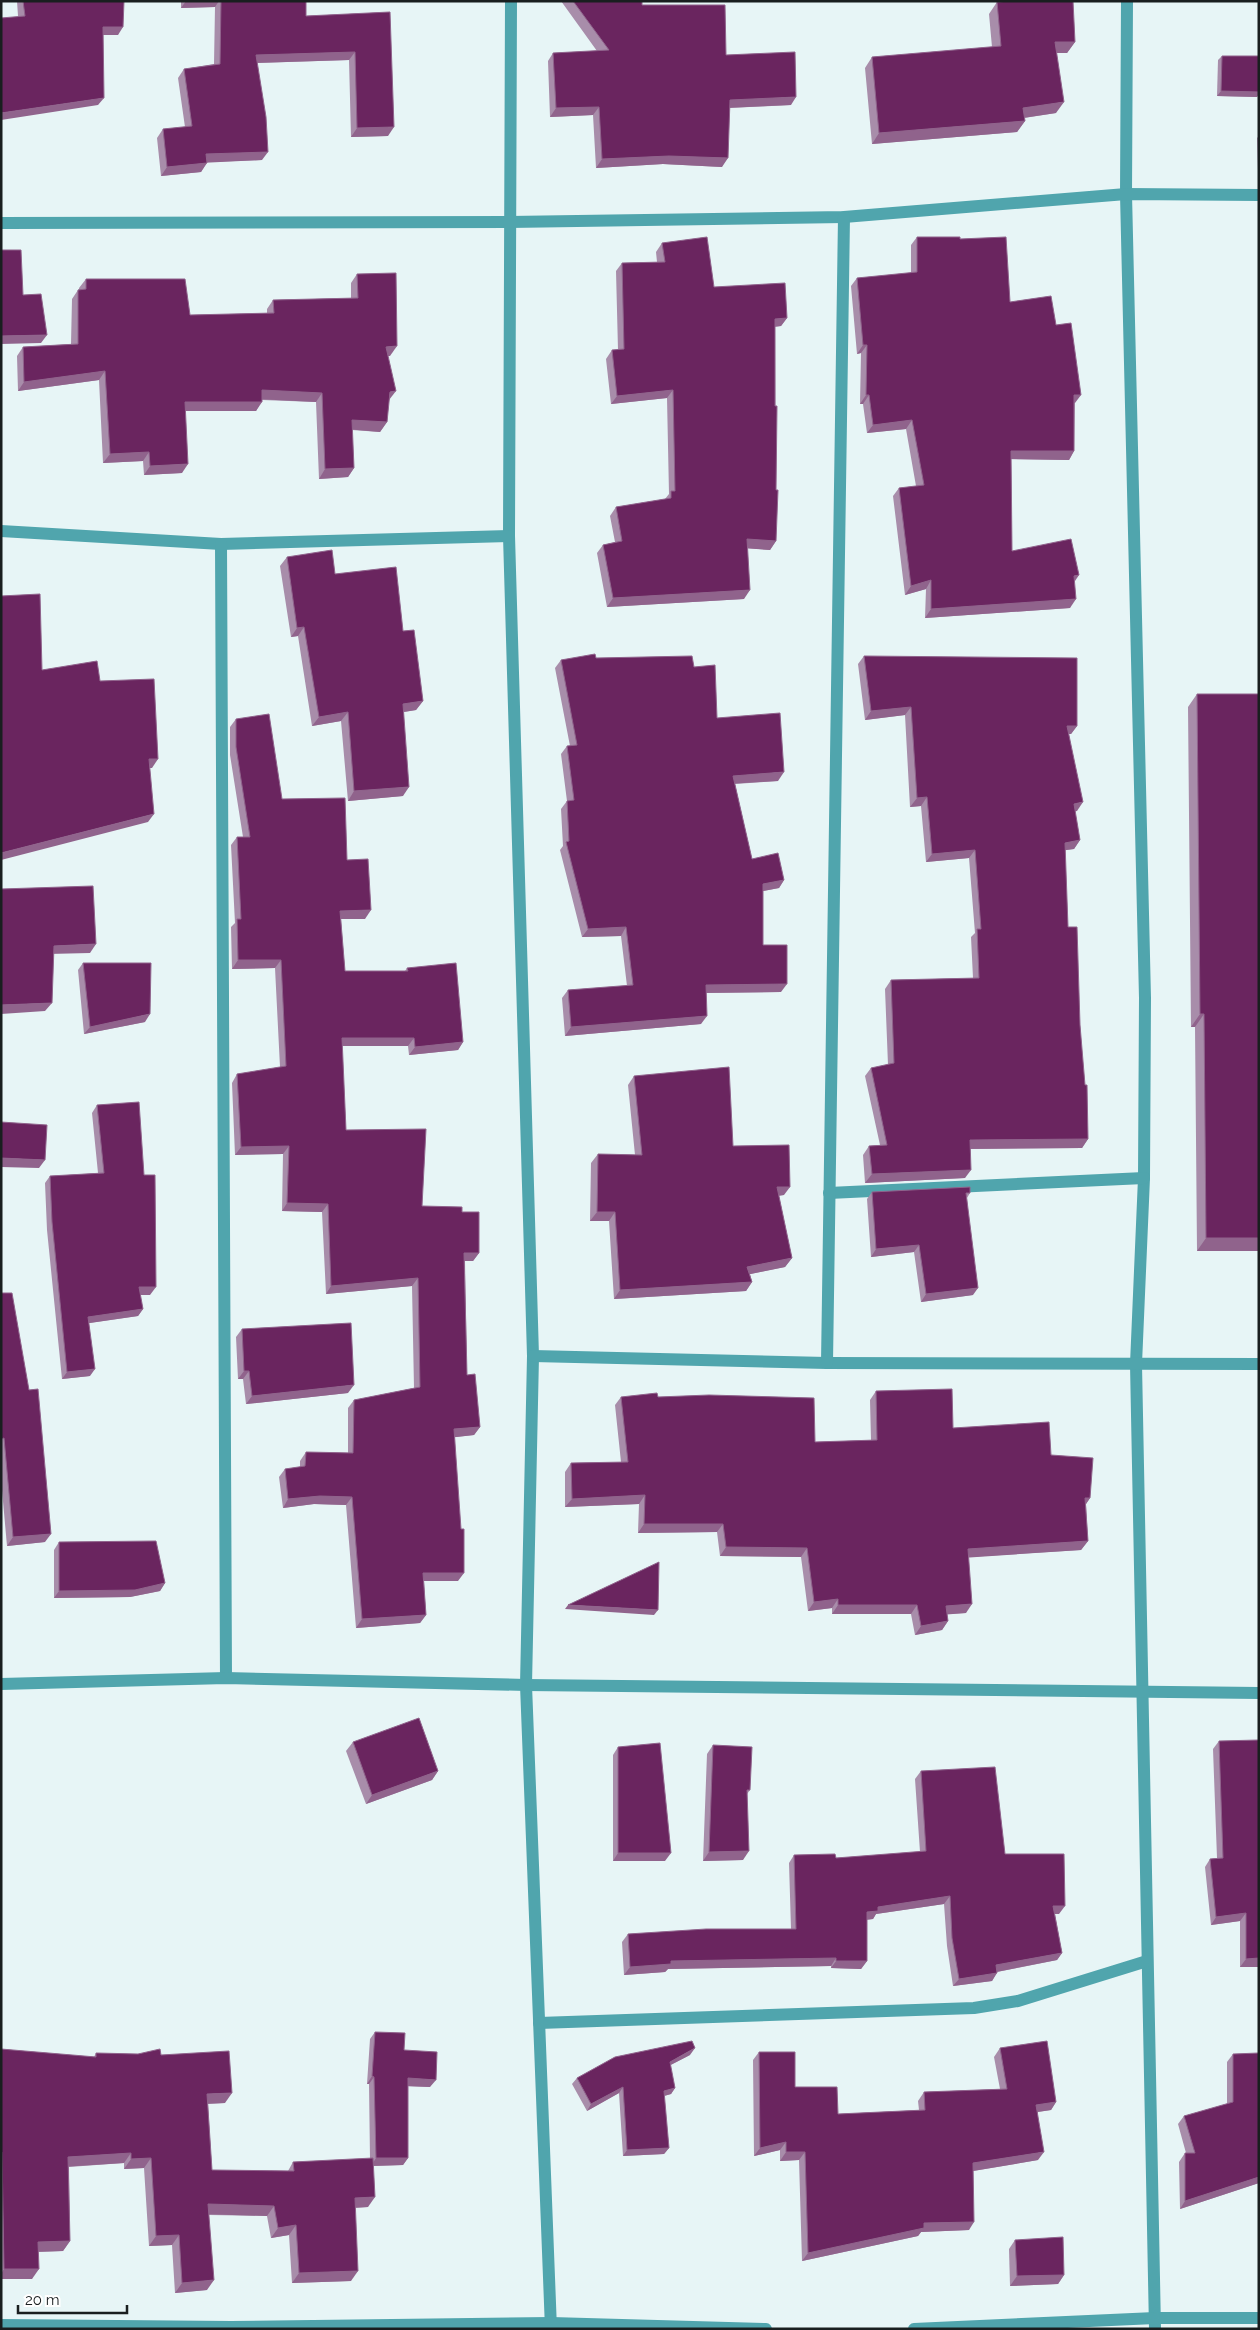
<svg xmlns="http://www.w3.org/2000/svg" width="1260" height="2330" font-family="Raleway,sans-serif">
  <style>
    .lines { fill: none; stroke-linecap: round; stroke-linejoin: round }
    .minor { stroke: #50a5ad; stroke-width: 12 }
    .wall { fill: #a88daa }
    .shaded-wall { fill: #90638c }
    .building { fill: #6a255f; stroke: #90638c }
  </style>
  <rect width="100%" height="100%" fill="#e7f5f6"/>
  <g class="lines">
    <!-- minor -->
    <g class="minor">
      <path d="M511,1L509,536L533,1356L526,1685L551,2329"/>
      <path d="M1127,1L1126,194L1145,998L1144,1178L1136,1364L1155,2329"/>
      <path d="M1,223L509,222L844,217L1126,194L1259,195"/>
      <path d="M1,531L221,544L509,536"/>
      <path d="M221,544L226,1678"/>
      <path d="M829,1193L1144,1178"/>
      <path d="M533,1356L827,1363L1259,1364"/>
      <path d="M827,1363L844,217"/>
      <path d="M1,1684L226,1678L526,1685L1259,1693"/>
      <path d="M539,2023L974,2008L1018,2001L1147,1961"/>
      <path d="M1,2325L231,2327L551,2323L766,2329"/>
      <path d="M914,2329L1155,2318H1259"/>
    </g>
  </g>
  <!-- wall -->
  <g class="wall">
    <path d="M17,1H124L118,35H103L98,105L18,16Z"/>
    <path d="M181,1H306V16L390,12L388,136L351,137L349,60L257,63L262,160L207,162L201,172L161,176L157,138L163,129L185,127L178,78L184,69L214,64L215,7L181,8Z"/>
    <path d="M561,1H642V5L726,55L791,105L730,108L722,167L663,164L596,168L593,115L550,117L548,61L553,53L597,51Z"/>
    <path d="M997,2L1075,42L1067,53H1057L1056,113L1024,118L1025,121L1017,132L872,144L865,68L872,57L992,47L989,14Z"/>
    <path d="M1222,56H1259V94L1257,97L1217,96L1218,60Z"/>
    <path d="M1259,136V170H1258L1257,138Z"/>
    <path d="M917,237L960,239L1010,302L1056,325L1075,403L1074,451L1069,460L1011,459L1012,551L1074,581L1070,608L925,618L926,589L905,595L893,496L899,488L916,486L906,429L867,433L863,404H860L861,353L857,354L851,286L857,278L911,273V245Z"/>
    <path d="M662,243L714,287L787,318L781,326L775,327L776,541L770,550L748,548L744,599L607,607L597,553L603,545L615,542L610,516L616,507L665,499L669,494L667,398L611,404L606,359L612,350H618L616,271L622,263L657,262L656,252Z"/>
    <path d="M357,274L390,356H388L389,400L387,422L380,432L352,430L354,468L348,477L319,479L316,402L262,400L256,411H185L182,473L144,475L143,461L103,463L99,380L18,391L17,356L23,347L71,344L72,299L78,290L79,289V288L86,279L190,315L267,313V309L273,300L351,298V283Z"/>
    <path d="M287,557L335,574L403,631L423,701L416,710L404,712L403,796L348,801L341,721L312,726L298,636L291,637L280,566Z"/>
    <path d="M864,656L1077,726L1071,734H1069L1077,811H1075L1080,840L1074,849L1065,850L1068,927L1080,1025L1088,1139L1082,1148L970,1149L965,1178L865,1183L863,1155L869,1146L880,1145L865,1076L871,1068L888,1065L885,989L891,980L973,978L971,937L975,933L969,858L926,862L921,806L910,807L905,715L865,720L858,664Z"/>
    <path d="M596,658L694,667L717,718L778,781L735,784L752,859L784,880L779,888L763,891V945L781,992L706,993L701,1024L565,1036L562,998L568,990L627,986L621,936L582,937L560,850L563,846L561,809L567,801L561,754L567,746H570L555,668L561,660Z"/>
    <path d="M1197,694H1259V1251H1197L1195,1027H1191L1188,707Z"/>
    <path d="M236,719L282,799L347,860L365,919H341L345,971H405L407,968L463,1042L458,1050L409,1055L408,1046H342L346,1130L422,1206L462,1212L479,1253L473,1261H465L467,1375L480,1427L474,1435L455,1437L458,1581H424L426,1615L420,1623L356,1628L346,1505L314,1504L283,1508L279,1477L285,1469L300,1467V1461L306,1452L348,1453V1408L354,1400L414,1388L412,1286L326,1294L322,1212L282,1211L283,1154L235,1155L232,1083L237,1074L280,1067L275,968L232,969L231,927L235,923L231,845L237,837H243L230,755V727Z"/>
    <path d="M83,963L145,1022L84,1034L78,970Z"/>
    <path d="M634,1076L733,1146L784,1195L779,1196L792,1258L785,1267L750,1274L752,1282L746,1291L614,1299L609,1221H590L591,1163L598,1154L635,1155L628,1085Z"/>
    <path d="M97,1105L150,1295H140L143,1309L138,1316L89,1323L90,1376L62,1379L47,1230L45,1183L50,1176L98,1173L92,1113Z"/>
    <path d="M872,1192L970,1193L967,1198L973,1295L921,1302L914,1252L871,1257L867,1199Z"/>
    <path d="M1,1293L45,1542L7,1546L1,1479Z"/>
    <path d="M242,1329L348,1393L246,1404L243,1379H238L236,1337Z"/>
    <path d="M876,1391L953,1428L1051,1455L1090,1498L1086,1504L1088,1541L1081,1550L968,1557L966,1613L947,1614L948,1621L942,1630L915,1635L911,1614H832V1608L808,1611L801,1557L720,1556L717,1532L638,1533L639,1504L565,1507V1472L571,1463L621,1462L615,1405L621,1397H658L815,1442L871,1440L870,1400Z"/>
    <path d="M59,1542L165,1583L160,1591L130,1597L54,1598V1550Z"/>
    <path d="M1219,1741L1259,1967H1240V1921L1211,1925L1205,1867L1210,1859L1217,1858L1213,1749Z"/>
    <path d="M353,1742L438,1771L432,1780L366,1804L346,1751Z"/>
    <path d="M713,1745L750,1790L747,1794L743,1860L703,1861L707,1754Z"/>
    <path d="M618,1747L665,1861H613V1755Z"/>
    <path d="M921,1771L1005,1854L1059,1914H1055L1062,1953L1057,1960L997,1972L992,1981L953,1986L947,1946L944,1904L876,1914L873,1919L867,1920V1961L861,1969L831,1968V1966L668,1969L665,1972L624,1975L622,1942L628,1934L791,1929L789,1863L794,1855L836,1858L920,1852L915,1779Z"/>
    <path d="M375,2032L404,2050L430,2087L408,2086V2158L403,2165L373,2166L368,2207L355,2208L351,2281L292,2283L289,2235L271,2238L267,2216L209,2215L207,2290L175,2293L172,2245L149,2246L144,2168L124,2169V2163L69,2167L70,2241L63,2251L38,2252L32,2279H1V2049L94,2057L96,2053L161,2055L225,2103L208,2104L212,2170L288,2171L293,2162L370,2159L369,2084H367L370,2039Z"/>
    <path d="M1000,2048L1056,2102L1051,2110L1038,2112V2160L973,2171L969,2230L921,2232L918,2236L802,2261L799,2160L780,2161V2150L754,2156L753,2060L759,2052L795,2087L838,2114L919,2110L918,2101L924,2092L1000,2089L994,2057Z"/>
    <path d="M1233,2054L1259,2183L1180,2209L1179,2162L1185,2153H1186L1178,2124L1184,2116L1227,2104V2062Z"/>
    <path d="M690,2055L670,2065L675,2088L671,2094L664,2096L669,2148L664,2154L623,2156L619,2093L587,2111L572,2084L577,2078Z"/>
    <path d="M1015,2240L1064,2275L1058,2284L1010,2286L1009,2249Z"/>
  </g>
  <!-- shaded-wall -->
  <g class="shaded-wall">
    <path d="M186,1H219L215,7L181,8Z"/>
    <path d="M103,27H123L118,35H98Z"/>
    <path d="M1055,42H1075L1067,53H1047Z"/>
    <path d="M355,52L349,60L250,63L256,55Z"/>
    <path d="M1221,91L1259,92V94L1257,97L1217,96Z"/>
    <path d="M796,97L791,105L724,108L730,100Z"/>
    <path d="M104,98L98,105L1,120V113Z"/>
    <path d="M1064,102L1056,113L1016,119L1023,108Z"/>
    <path d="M599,107L593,115L550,117L556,108Z"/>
    <path d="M1025,121L1017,132L872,144L879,133Z"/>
    <path d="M394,127L388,136L351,137L357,128Z"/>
    <path d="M268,152L262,160L200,163L206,154Z"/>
    <path d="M669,156L728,158L722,167L663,164L596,168L602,159Z"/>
    <path d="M207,163L201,172L161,176L167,167Z"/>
    <path d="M787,318L781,326L769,327L775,319Z"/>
    <path d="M47,335L41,343L1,344V336Z"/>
    <path d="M863,345H867L861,353L857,354Z"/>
    <path d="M397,346L390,356H380L386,347Z"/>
    <path d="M105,371L99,380L18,391L24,382Z"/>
    <path d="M262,390L322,393L316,402L256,399Z"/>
    <path d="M673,390L667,398L611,404L617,396Z"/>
    <path d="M396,391L389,400L390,392Z"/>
    <path d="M866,395H869L863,404H860Z"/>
    <path d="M1074,395H1081L1075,403L1068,404Z"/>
    <path d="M185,402H262L256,411H178Z"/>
    <path d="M352,420L387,422L380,432L346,429Z"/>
    <path d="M912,420L906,429L867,433L873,425Z"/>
    <path d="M1011,451H1074L1069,460L1005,459Z"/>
    <path d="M149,452L143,461L103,463L110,454Z"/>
    <path d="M188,464L182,473L144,475L150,466Z"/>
    <path d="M354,468L348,477L319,479L325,469Z"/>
    <path d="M747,539L776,541L770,550L741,548Z"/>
    <path d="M1079,575L1073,584L1074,576Z"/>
    <path d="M931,580L926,589L905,595L911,586Z"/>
    <path d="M750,590L744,599L607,607L613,598Z"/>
    <path d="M1076,599L1070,608L925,618L931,609Z"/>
    <path d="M304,627L298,636L291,637L297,628Z"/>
    <path d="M423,701L416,710L397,713L403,704Z"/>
    <path d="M911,707L905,715L865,720L871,711Z"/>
    <path d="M348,712L341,721L312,726L319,717Z"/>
    <path d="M1067,726H1077L1071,734H1061Z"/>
    <path d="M149,759H158L152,768H143Z"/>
    <path d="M784,772L778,781L728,784L733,776Z"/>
    <path d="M409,787L403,796L348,801L354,791Z"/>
    <path d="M927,797L921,806L910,807L917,798Z"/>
    <path d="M1083,802L1077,811L1068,813L1074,804Z"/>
    <path d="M154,814L148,822L1,860V853Z"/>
    <path d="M1080,840L1074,849L1059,851L1065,843Z"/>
    <path d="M975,850L969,858L926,862L932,854Z"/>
    <path d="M784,880L779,888L758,892L763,884Z"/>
    <path d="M371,910L365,919H335L340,911Z"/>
    <path d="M626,927L621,936L582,937L588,929Z"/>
    <path d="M96,944L90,953L48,954L54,946Z"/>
    <path d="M238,960H281L275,968L232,969Z"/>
    <path d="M787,984L781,992L700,993L706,985Z"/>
    <path d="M52,1003L45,1011L1,1014V1005Z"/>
    <path d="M150,1014L145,1022L84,1034L90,1027Z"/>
    <path d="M1200,1014H1204L1195,1027H1191Z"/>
    <path d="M707,1016L701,1024L565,1036L571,1027Z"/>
    <path d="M342,1038H414L408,1046H336Z"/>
    <path d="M463,1042L458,1050L409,1055L415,1047Z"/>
    <path d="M1088,1139L1082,1148L964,1149L970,1140Z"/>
    <path d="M289,1146L283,1154L235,1155L241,1147Z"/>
    <path d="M1,1158L45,1160L39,1168L1,1167Z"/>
    <path d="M971,1170L965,1178L865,1183L872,1174Z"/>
    <path d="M777,1187H790L784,1195L771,1196Z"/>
    <path d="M287,1203L328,1204L322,1212L282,1211Z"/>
    <path d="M597,1212H615L609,1221H590Z"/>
    <path d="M1206,1238H1259V1251H1197Z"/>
    <path d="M919,1245L914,1252L871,1257L876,1249Z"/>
    <path d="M464,1253H479L473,1261H459Z"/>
    <path d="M792,1258L785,1267L741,1276L747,1267Z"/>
    <path d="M418,1278L412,1286L326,1294L331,1286Z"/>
    <path d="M752,1282L746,1291L614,1299L620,1290Z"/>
    <path d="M139,1287H156L150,1295H134Z"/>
    <path d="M978,1288L973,1295L921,1302L926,1294Z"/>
    <path d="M143,1309L138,1316L83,1324L88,1317Z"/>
    <path d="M95,1369L90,1376L62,1379L67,1372Z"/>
    <path d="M244,1371H249L243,1379H238Z"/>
    <path d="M354,1385L348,1393L246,1404L252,1396Z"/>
    <path d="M480,1427L474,1435L448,1438L454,1429Z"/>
    <path d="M645,1495L639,1504L565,1507L572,1499Z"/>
    <path d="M320,1496L352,1497L346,1505L314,1504L283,1508L288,1499Z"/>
    <path d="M1085,1498H1090L1084,1507Z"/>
    <path d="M644,1524H723L717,1532L638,1533Z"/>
    <path d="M51,1534L45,1542L7,1546L13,1537Z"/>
    <path d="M1088,1541L1081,1550L962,1558L968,1549Z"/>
    <path d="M726,1547L807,1548L801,1557L720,1556Z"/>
    <path d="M423,1573H464L458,1581H417Z"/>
    <path d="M165,1583L160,1591L130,1597L54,1598L59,1591Z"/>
    <path d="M838,1599L832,1608L808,1611L814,1602Z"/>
    <path d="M972,1604L966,1613L940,1615L946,1606Z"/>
    <path d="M568,1605L658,1610L654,1615L565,1609Z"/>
    <path d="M838,1605H917L911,1614H832Z"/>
    <path d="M426,1615L420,1623L356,1628L362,1619Z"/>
    <path d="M948,1621L942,1630L915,1635L921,1626Z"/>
    <path d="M438,1771L432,1780L366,1804L372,1795Z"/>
    <path d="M749,1851L743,1860L703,1861L709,1852Z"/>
    <path d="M618,1853H671L665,1861H613Z"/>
    <path d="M950,1896L944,1904L876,1914L873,1919L861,1920L867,1912L878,1907Z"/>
    <path d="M1053,1906H1065L1059,1914H1048Z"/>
    <path d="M1246,1913L1240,1921L1211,1925L1216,1917Z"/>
    <path d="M1062,1953L1057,1960L991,1973L996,1965Z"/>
    <path d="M836,1958L831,1966L668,1969L665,1972L624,1975L630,1967L671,1961Z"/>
    <path d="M1259,1958V1967H1240L1246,1959Z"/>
    <path d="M836,1961H867L861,1969L831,1968Z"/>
    <path d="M997,1973L992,1981L953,1986L959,1979Z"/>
    <path d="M695,2048L690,2055L665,2068L670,2062Z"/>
    <path d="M372,2076L374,2077L369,2084H367Z"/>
    <path d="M408,2078L436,2080L430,2087L403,2086Z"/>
    <path d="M623,2087L619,2093L587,2111L591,2104Z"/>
    <path d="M675,2088L671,2094L660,2097L664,2091Z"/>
    <path d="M232,2093L225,2103L200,2104L207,2094Z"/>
    <path d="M1056,2102L1051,2110L1030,2113L1036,2105Z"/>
    <path d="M786,2142L780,2150L754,2156L760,2148Z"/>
    <path d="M669,2148L664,2154L623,2156L627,2150Z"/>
    <path d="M786,2152H805L799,2160L780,2161Z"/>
    <path d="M1044,2152L1038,2160L967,2172L973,2163Z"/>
    <path d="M131,2153L124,2163L61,2167L68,2157Z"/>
    <path d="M151,2158L144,2168L124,2169L131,2159Z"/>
    <path d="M376,2158H408L403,2165L371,2166Z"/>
    <path d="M1259,2177V2183L1180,2209L1185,2201Z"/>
    <path d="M375,2197L368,2207L348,2208L355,2198Z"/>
    <path d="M208,2204L274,2206L267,2216L201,2214Z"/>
    <path d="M974,2222L969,2230L921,2232L918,2236L802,2261L808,2253L924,2223Z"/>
    <path d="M296,2225L289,2235L271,2238L278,2228Z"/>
    <path d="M179,2235L172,2245L149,2246L156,2236Z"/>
    <path d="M70,2241L63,2251L31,2252L38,2242Z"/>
    <path d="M4,2269H39L32,2279H1V2274Z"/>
    <path d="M358,2271L351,2281L292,2283L299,2273Z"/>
    <path d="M1064,2275L1058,2284L1010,2286L1017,2276Z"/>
    <path d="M214,2280L207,2290L175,2293L182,2283Z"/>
  </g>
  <!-- building -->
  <g class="building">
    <path d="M23,1H124L123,27H103L104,98L1,113V18L25,16Z"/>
    <path d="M221,1H306V16L390,12L394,127L357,128L355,52L256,55L266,117L268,152L206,154L207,163L167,167L163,129L192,126L184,69L220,64Z"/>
    <path d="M573,1H642V5H725L726,55L795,52L796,97L730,100L728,158L669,156L602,159L599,107L556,108L553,53L609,50Z"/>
    <path d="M1010,1H1073L1075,42H1055L1064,102L1023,108L1025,121L879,133L872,57L1001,46L997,2Z"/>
    <path d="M1222,56H1259V92L1221,91Z"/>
    <path d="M707,237L714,287L785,283L787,318L775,319V406H777L776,490H778L776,541L747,539L750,590L613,598L603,545L622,541L616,507L671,498V491H675L673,390L617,396L612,350L624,349L622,263L665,262L662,243Z"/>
    <path d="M917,237H960V239L1006,237L1010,302L1051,296L1056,325L1071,323L1081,395H1074V451H1011L1012,551L1071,539L1079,575L1074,576L1076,599L931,609V580L911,586L899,488L924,485L912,420L873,425L869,395H866L867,345H863L857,278L917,272Z"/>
    <path d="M1,250H21L23,295L41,294L47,335L1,336Z"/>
    <path d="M396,273L397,346L386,347L396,391L390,392L387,422L352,420L354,468L325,469L322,393L262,390V402H185L188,464L150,466L149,452L110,454L105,371L24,382L23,347L78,344V290L86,289V279H185L190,315L274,313L273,300L358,298L357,274Z"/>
    <path d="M332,550L335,574L396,567L403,631L414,630L423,701L403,704L409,787L354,791L348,712L319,717L304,627L297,628L287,557Z"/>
    <path d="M40,594L42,670L97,661L100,681L154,679L158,759H149L154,814L1,853V596Z"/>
    <path d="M595,654L596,658L692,656L694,667L715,665L717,718L780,713L784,772L733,776L752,859L778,853L784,880L763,884V945H787V984L706,985L707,1016L571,1027L568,990L633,985L626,927L588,929L566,842L569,841L567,801L574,800L567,746L577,745L561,660Z"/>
    <path d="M864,656L1077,658V726H1067L1083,802L1074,804L1080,840L1065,843L1068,927H1077L1080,1025L1085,1085H1087L1088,1139L970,1140L971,1170L872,1174L869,1146L887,1145L871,1068L894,1063L891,980L979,978L977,929H981L975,850L932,854L927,797L917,798L911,707L871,711Z"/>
    <path d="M1197,694H1259V1238H1206L1204,1014H1200Z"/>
    <path d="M269,714L282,799L345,798L347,860L368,859L371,910L340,911L345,971H408L407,968L456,963L463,1042L415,1047L414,1038H342L346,1130L426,1129L422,1206L462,1207V1212H479V1253H464L467,1375L475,1374L480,1427L454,1429L461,1529H464V1573H423L426,1615L362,1619L352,1497L320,1496L288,1499L285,1469L305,1466L306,1452L353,1453L354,1400L420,1387L418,1278L331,1286L328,1204L287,1203L289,1146L241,1147L237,1074L286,1066L281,960H238L237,919H241L237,837H250L236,747V719Z"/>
    <path d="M93,886L96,944L54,946L52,1003L1,1005V889Z"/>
    <path d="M83,963H151L150,1014L90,1027Z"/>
    <path d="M729,1067L733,1146L789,1145L790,1187H777L792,1258L747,1267L752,1282L620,1290L615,1212H597L598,1154L642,1155L634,1076Z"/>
    <path d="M139,1102L144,1175H155L156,1287H139L143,1309L88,1317L95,1369L67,1372L52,1222L50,1176L104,1173L97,1105Z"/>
    <path d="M1,1122L47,1125L45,1160L1,1158Z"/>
    <path d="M970,1187V1193H966L978,1288L926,1294L919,1245L876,1249L872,1192Z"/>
    <path d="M1,1293H12L29,1390L38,1389L51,1534L13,1537L4,1438L1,1439Z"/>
    <path d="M351,1323L354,1385L252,1396L249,1371H244L242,1329Z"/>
    <path d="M952,1389L953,1428L1049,1422L1051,1455L1093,1458L1090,1498H1085L1088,1541L968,1549L972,1604L946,1606L948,1621L921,1626L917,1605H838V1599L814,1602L807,1548L726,1547L723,1524H644L645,1495L572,1499L571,1463L628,1462L621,1397L657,1393L658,1397L709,1395L814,1398L815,1442L877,1440L876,1391Z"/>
    <path d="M156,1541L165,1583L135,1590L59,1591V1542Z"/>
    <path d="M659,1562L658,1610L568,1605Z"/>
    <path d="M419,1718L438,1771L372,1795L353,1742Z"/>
    <path d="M1259,1740V1958L1246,1959V1913L1216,1917L1210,1859L1223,1858L1219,1741Z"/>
    <path d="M660,1743L671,1853H618V1747Z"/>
    <path d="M713,1745L752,1747L750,1790H747L749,1851L709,1852Z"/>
    <path d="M995,1767L1005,1854H1064L1065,1906H1053L1062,1953L996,1965L997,1973L959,1979L952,1938L950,1896L878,1907V1911L867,1912V1961H836V1958L671,1961V1964L630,1967L628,1934L706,1929H796L794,1855L835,1854L836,1858L926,1851L921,1771Z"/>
    <path d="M375,2032L405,2033L404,2050L437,2052L436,2080L408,2078V2158H376L374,2077L372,2076Z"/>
    <path d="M692,2041L695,2048L670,2062L675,2088L664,2091L669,2148L627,2150L623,2087L591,2104L577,2078L615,2057Z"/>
    <path d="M1047,2041L1056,2102L1036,2105L1044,2152L973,2163L974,2222L924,2223V2228L808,2253L805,2152H786V2142L760,2148L759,2052H795V2087H837L838,2114L925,2110L924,2092L1007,2089L1000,2048Z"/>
    <path d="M1,2049L96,2057V2053L138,2054L160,2049L161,2055L229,2051L232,2093L207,2094L212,2170L294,2171L293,2162L373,2158L375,2197L355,2198L358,2271L299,2273L296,2225L278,2228L274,2206L208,2204L214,2280L182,2283L179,2235L156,2236L151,2158L131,2159V2153L68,2157L70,2241L38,2242L39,2269H4L2,2152L1,2151Z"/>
    <path d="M1259,2053V2177L1185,2201V2153H1195L1184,2116L1233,2102V2054Z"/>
    <path d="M1063,2237L1064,2275L1017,2276L1015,2240Z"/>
  </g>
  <!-- border -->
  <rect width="1260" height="2330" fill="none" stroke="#191e1f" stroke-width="5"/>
  <!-- scale -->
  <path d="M18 2305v8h109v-8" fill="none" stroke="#191e1f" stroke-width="2.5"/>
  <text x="25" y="2305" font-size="15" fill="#191e1f" stroke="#ffffff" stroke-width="4" paint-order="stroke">20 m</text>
</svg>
